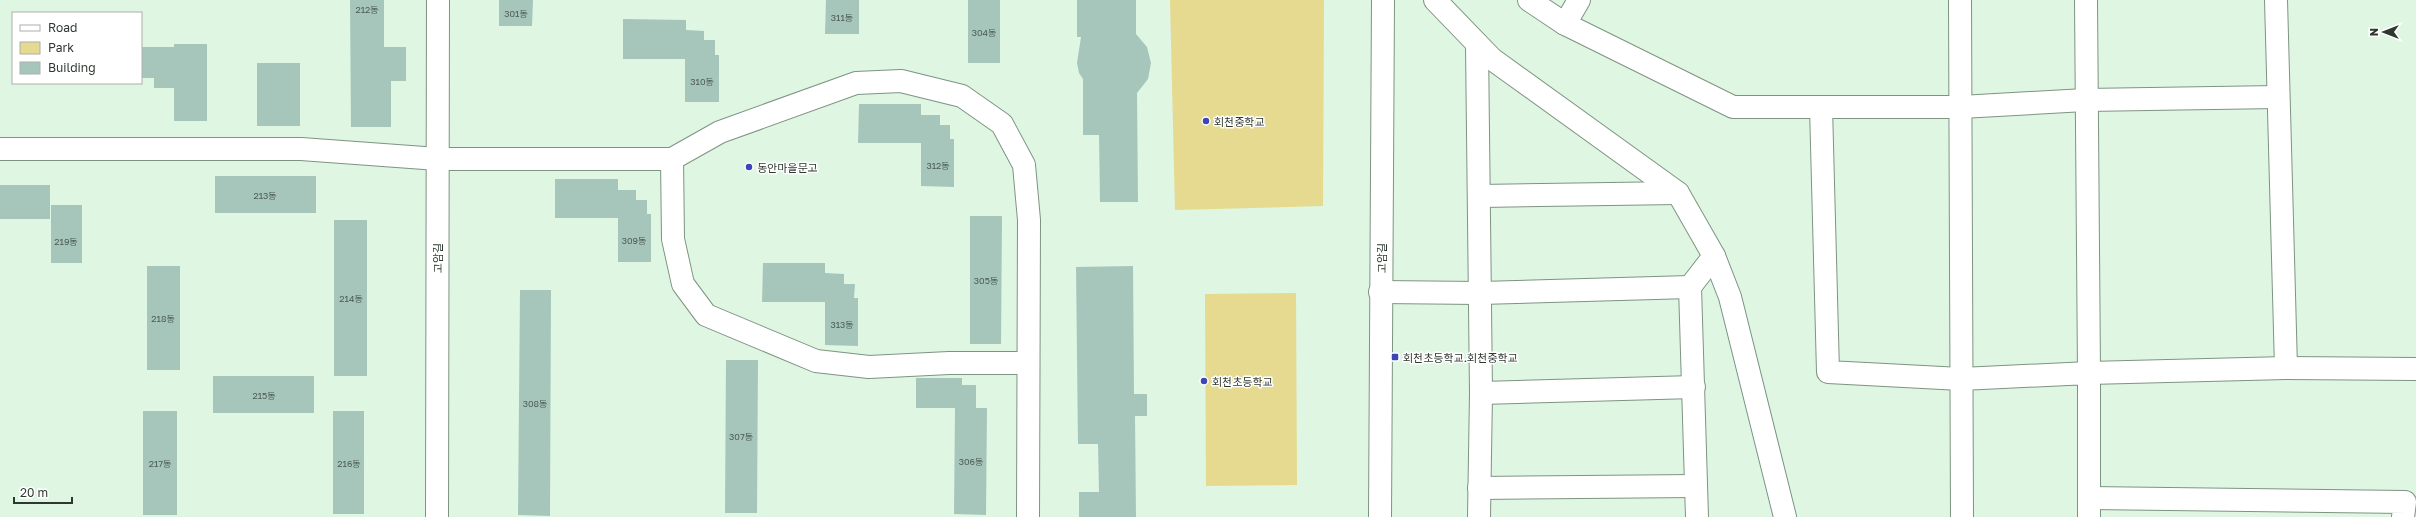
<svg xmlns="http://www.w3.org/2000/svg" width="2416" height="517" font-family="'Golos Text','Noto Sans KR',sans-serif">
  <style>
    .park { fill: #e5da90 }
    .building { fill: #a6c6bc }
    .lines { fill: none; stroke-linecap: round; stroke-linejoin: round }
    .minor-casing { stroke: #7e9482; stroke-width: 24 }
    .minor { stroke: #fff; stroke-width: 22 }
    .poi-dot { fill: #3c46ba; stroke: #fff; stroke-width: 1.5 }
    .labels { text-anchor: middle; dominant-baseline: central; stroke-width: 3; stroke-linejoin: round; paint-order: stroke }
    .number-label { font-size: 9px; fill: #4d5c53 }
    .poi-label { font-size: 11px; fill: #2f3830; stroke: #fff; text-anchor: start }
    .street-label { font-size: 11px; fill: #2f3830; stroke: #fff }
  </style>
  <rect width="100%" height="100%" fill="#def6e2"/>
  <!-- park -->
  <g class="park">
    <path d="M1170,0H1324L1323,206L1175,210Z"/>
    <path d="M1296,293L1297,485L1206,486L1205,294Z"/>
  </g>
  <!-- building -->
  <g class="building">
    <path d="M350,0H384V47H406V81H391V127H351Z"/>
    <path d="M499,0H533L532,26H499Z"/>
    <path d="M826,0H859V34H825Z"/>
    <rect x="968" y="0" width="32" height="63"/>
    <path d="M1077,0H1136V34L1147,47L1151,63L1148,79L1137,93L1138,202H1100L1099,135H1083V79L1079,73L1077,63L1081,37H1077Z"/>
    <path d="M623,19L686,20V30L704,31V40H715V55H719V102H685V59H623Z"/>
    <path d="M174,44H207V121H174V88H154V78H141V47H174Z"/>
    <rect x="257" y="63" width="43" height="63"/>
    <path d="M859,104H921V115H940V125H950V139H954V187L921,186V143H858Z"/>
    <rect x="215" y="176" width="101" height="37"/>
    <path d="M555,179H618V190H636V200H647V214H651V262H618V218H555Z"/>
    <rect x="0" y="185" width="50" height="34"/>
    <rect x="51" y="205" width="31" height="58"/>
    <path d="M970,216H1002L1001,344H970Z"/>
    <rect x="334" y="220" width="33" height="156"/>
    <path d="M763,263H825V273L844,274V284H855L854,298H858V346L825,345V302H762Z"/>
    <rect x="147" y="266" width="33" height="104"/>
    <path d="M1133,266L1134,394H1147V416H1135L1136,517H1079V492H1099L1098,444H1078L1076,267Z"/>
    <path d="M520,290H551L550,516L518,515Z"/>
    <path d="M726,360H758L757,513H725Z"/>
    <rect x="213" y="376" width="101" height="37"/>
    <path d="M916,378H962V385H976V408H987L986,515L954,514L955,408H916Z"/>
    <rect x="143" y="411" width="34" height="104"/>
    <rect x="333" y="411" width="31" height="103"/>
  </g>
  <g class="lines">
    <defs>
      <g id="minor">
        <path d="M1435,0L1492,59L1678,193L1714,256L1690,287L1697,517"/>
        <path d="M1529,0L1565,24L1733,107H1961L2085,100L2278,97"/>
        <path d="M1960,0L1962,517"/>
        <path d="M2086,0L2089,373L2286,368L2416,369"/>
        <path d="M2276,0L2286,368"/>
        <path d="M1565,24L1579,0"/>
        <path d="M1477,45L1481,393L1479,517"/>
        <path d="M1821,107L1828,372L1961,379L2089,373V517"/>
        <path d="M0,149H301L438,159H672L720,132L856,83L901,81L962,96L1002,124L1024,165L1029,220L1028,517"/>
        <path d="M672,159L673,239L683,284L706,315L816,361L869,367L949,363H1027"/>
        <path d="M1480,196L1678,193"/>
        <path d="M1714,256L1730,297L1785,517"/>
        <path d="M1380,292L1480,293L1690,287"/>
        <path d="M1481,393L1694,387"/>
        <path d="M1479,488L1696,486"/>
        <path d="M2089,498L2405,502L2403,517"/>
        <path d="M437,517L438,0"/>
        <path d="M1380,517L1383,0"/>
      </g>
    </defs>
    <!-- minor casing -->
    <use href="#minor" class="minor-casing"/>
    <!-- minor -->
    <use href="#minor" class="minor"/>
  </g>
  <!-- markers -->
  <g class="poi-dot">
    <circle cx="1206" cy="121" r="4"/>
    <circle cx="749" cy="167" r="4"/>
    <rect x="1391" y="353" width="8" height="8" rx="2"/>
    <circle cx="1204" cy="381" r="4"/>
  </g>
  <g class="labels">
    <!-- number labels -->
    <g class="number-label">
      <text x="367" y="9">212동</text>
      <text x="516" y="13">301동</text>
      <text x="842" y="17">311동</text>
      <text x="984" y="32">304동</text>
      <text x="702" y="81">310동</text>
      <text x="938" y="165">312동</text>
      <text x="265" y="195">213동</text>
      <text x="634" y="240">309동</text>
      <text x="66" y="241">219동</text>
      <text x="986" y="280">305동</text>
      <text x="351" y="298">214동</text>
      <text x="163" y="318">218동</text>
      <text x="842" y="324">313동</text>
      <text x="264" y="395">215동</text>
      <text x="535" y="403">308동</text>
      <text x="741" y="436">307동</text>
      <text x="971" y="461">306동</text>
      <text x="160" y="463">217동</text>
      <text x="349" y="463">216동</text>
    </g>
    <!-- poi labels -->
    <g class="poi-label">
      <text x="1214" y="121">회천중학교</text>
      <text x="757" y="167">동안마을문고</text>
      <text x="1403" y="357">회천초등학교.회천중학교</text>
      <text x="1212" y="381">회천초등학교</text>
    </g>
    <!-- street labels -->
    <g class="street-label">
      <text transform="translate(437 258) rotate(-90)">고암길</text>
      <text transform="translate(1381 258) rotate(-90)">고암길</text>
    </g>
  </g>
  <!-- legend -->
  <rect x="12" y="12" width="130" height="72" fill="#ffffff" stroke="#acafac"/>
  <rect x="20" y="25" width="20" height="6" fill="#ffffff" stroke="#acafac"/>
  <text x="48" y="32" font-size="12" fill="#2f3830">Road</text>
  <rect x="20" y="42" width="20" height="12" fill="#e5da90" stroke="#acafac"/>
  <text x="48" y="52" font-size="12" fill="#2f3830">Park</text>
  <rect x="20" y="62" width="20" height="12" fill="#a6c6bc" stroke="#acafac"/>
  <text x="48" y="72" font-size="12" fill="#2f3830">Building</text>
  <!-- north arrow -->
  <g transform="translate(2384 32) rotate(270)" stroke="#ffffff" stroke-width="3" paint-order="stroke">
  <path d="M0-3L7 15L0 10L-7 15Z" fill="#2f3830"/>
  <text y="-6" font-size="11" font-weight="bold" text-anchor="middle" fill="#2f3830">N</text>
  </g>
  <!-- scale -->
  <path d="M14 497v6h58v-6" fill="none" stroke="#2f3830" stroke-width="2"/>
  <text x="20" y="497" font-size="12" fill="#2f3830" stroke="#ffffff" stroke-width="3" paint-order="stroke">20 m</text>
</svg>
